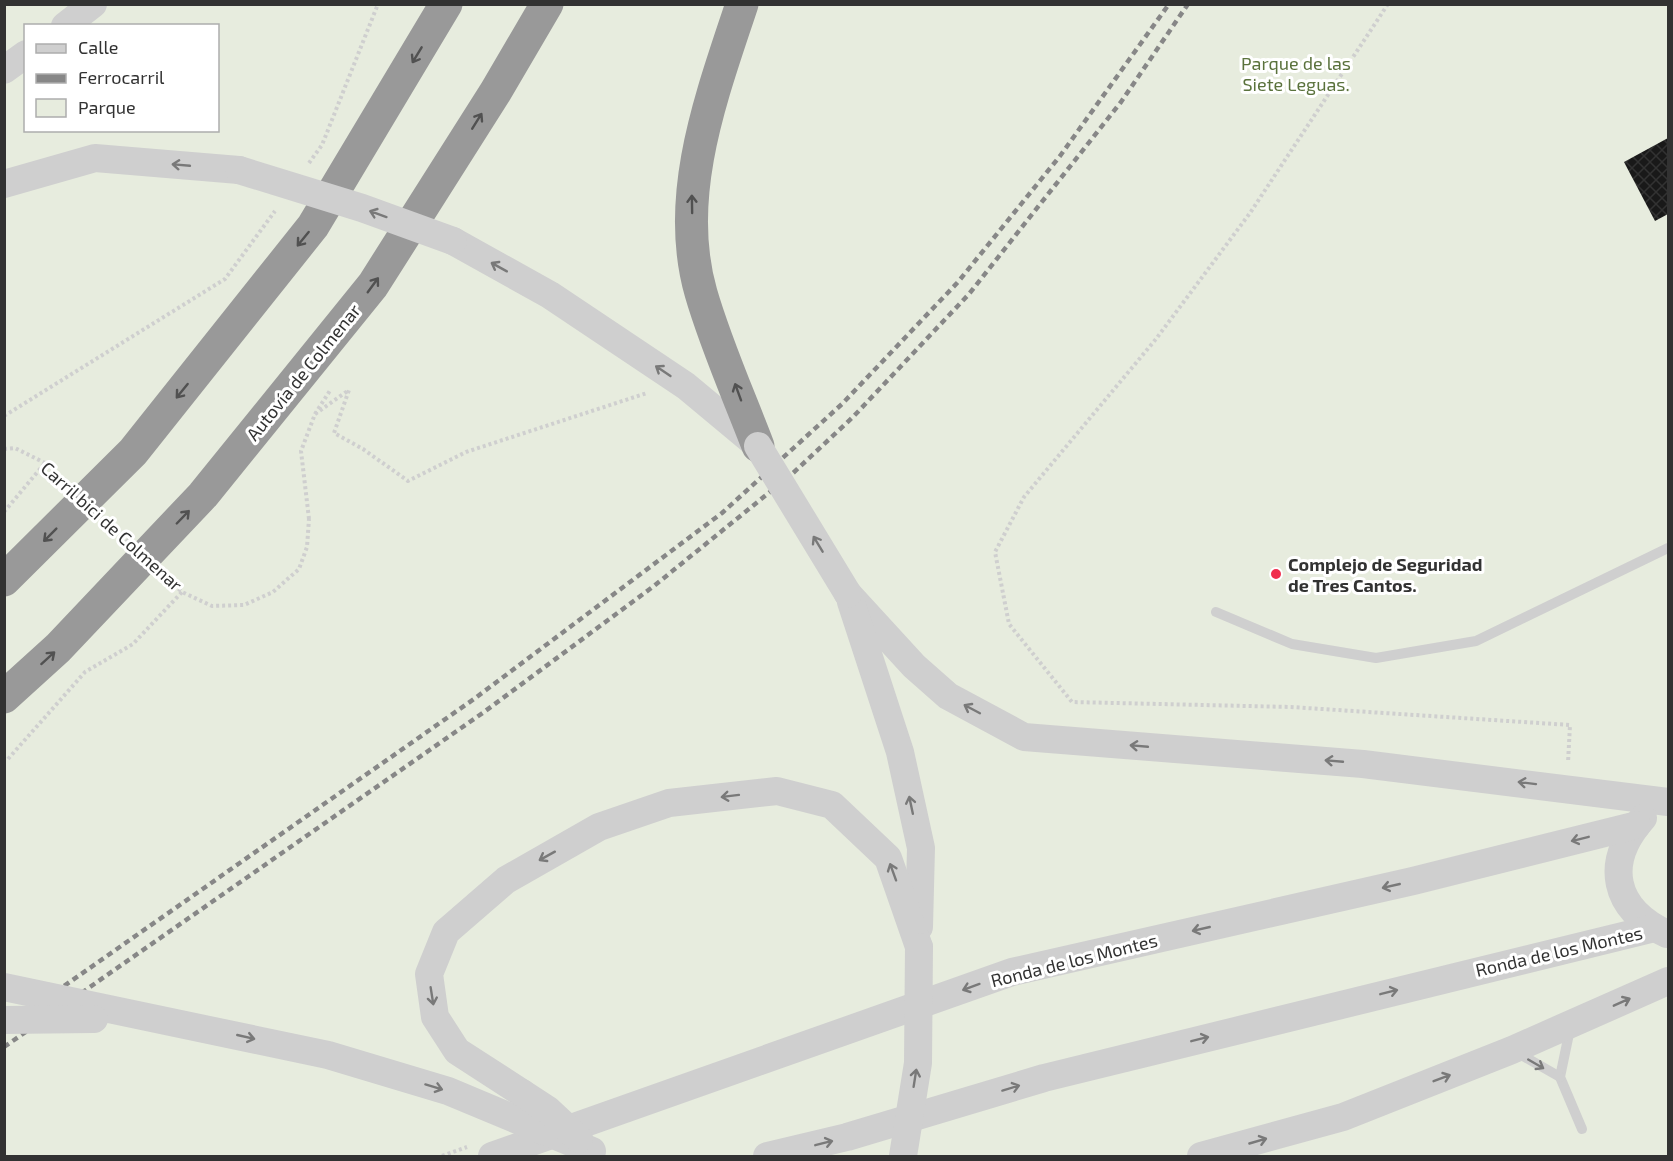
<svg xmlns="http://www.w3.org/2000/svg" width="1673" height="1161" font-family="'Exo 2',sans-serif">
  <style>
    .green { fill: #e7ecde; fill-rule: evenodd }
    .building { fill: url(#building-cross-hatch) }
    .lines { fill: none; stroke-linecap: round; stroke-linejoin: round }
    .path { stroke: #cfcfcf; stroke-width: 4; stroke-dasharray: 3 3; stroke-linecap: butt }
    .service { stroke: #cfcfcf; stroke-width: 10 }
    .tertiary { stroke: #cfcfcf; stroke-width: 28 }
    .motorway { stroke: #999; stroke-width: 33 }
    .rail { stroke: #878787; stroke-width: 4.5; stroke-dasharray: 6 4.5; stroke-linecap: butt }
    .path-bridge { stroke: #cfcfcf; stroke-width: 4; stroke-dasharray: 3 3; stroke-linecap: butt }
    .tertiary-bridge { stroke: #cfcfcf; stroke-width: 28 }
    .oneway { stroke: #515151 }
    .oneway2 { stroke: #797979 }
    .poi-dot { fill: #f02e4d; stroke: #fff; stroke-width: 2 }
    .labels { text-anchor: middle; dominant-baseline: central; stroke-width: 6; stroke-linejoin: round; paint-order: stroke }
    .park-label { font-size: 18px; fill: #5a723c; stroke: #fff }
    .street-label { font-size: 18px; fill: #323232; stroke: #fff }
    .poi-label { font-size: 18px; font-weight: bold; fill: #323232; stroke: #fff; text-anchor: start }
  </style>
  <defs>
    <pattern id="building-cross-hatch" width="8" height="8" patternUnits="userSpaceOnUse" patternTransform="scale(1.5)"><rect width="8" height="8" fill="#191919"/><path d="M0 0l8 8M0 8l8-8" fill="none" stroke="#323232"/></pattern>
  </defs>
  <rect width="100%" height="100%" fill="#fff"/>
  <!-- green -->
  <path class="green" d="M5,5H1668V1156H5ZM26,26H218V130H26Z"/>
  <!-- building -->
  <path class="building" d="M1668,138V214L1655,221L1624,162Z"/>
  <g class="lines">
    <!-- path -->
    <g class="path">
      <path d="M1388,4L1250,213L1156,339L1024,497L995,552L1009,624L1072,702L1291,707L1570,725L1568,763"/>
      <path d="M309,163L322,145L378,4"/>
      <path d="M315,414L349,390L334,433L363,449L408,481L466,452L647,393"/>
      <path d="M4,416L225,279L275,211"/>
      <path d="M4,512L45,463"/>
      <path d="M309,519L301,451L315,414L331,389"/>
      <path d="M8,759L85,672L133,644L182,592"/>
      <path d="M442,1156L467,1147"/>
    </g>
    <!-- service -->
    <g class="service">
      <path d="M1216,612L1292,644L1376,658L1476,641L1668,548"/>
      <path d="M1570,1029L1560,1077L1582,1129"/>
      <path d="M1516,1052L1560,1077"/>
    </g>
    <!-- tertiary -->
    <g class="tertiary">
      <path d="M65,26L93,4"/>
      <path d="M4,70L26,54"/>
      <path d="M4,184L95,158L239,170"/>
      <path d="M453,241L550,295L686,386L758,446"/>
      <path d="M848,594L914,666L948,696L1024,737L1363,764L1668,802"/>
      <path d="M851,602L900,752L921,848L919,927"/>
      <path d="M1643,818C1603,863 1613,909 1667,934"/>
      <path d="M522,1093L457,1051L435,1017L429,974L446,932L506,880L599,827L669,803L777,791L832,805L888,858L919,947"/>
      <path d="M492,1156L1012,972L1413,881L1637,825"/>
      <path d="M767,1156L847,1137L1044,1078L1655,928"/>
      <path d="M1201,1156L1343,1117L1512,1050L1668,981"/>
    </g>
    <!-- motorway -->
    <g class="motorway">
      <path d="M742,4C712,95 673,196 701,293C716,345 739,396 758,446"/>
      <path d="M4,580L133,452L313,226L446,4"/>
      <path d="M4,697L58,648L203,495L373,285L496,91L547,4"/>
    </g>
    <!-- rail -->
    <g class="rail">
      <path d="M4,1028L474,699L722,513L842,404L958,282L1060,156L1169,4"/>
      <path d="M4,1047L484,712L654,586L792,474L853,417L969,294L1121,102L1188,4"/>
    </g>
    <!-- path-bridge -->
    <path class="path-bridge" d="M4,449L15,448L45,463L182,592L212,606L244,605L273,592L299,569L307,547L309,519"/>
    <!-- tertiary-bridge -->
    <g class="tertiary-bridge">
      <path d="M239,170L362,208L453,241"/>
      <path d="M758,446L848,594"/>
      <path d="M4,987L328,1055L448,1091L592,1151"/>
      <path d="M4,1020L94,1019"/>
      <path d="M522,1093L548,1110L579,1139"/>
      <path d="M903,1156L918,1063L919,947"/>
    </g>
  </g>
  <!-- one-way arrows -->
  <defs><path id="oneway-shaft" d="M-6 0H5M1.5-3L5.5 0L1.5 3" fill="none" stroke-width="1.6" stroke-linecap="round" stroke-linejoin="round" transform="scale(1.5)"/></defs>
  <g class="oneway">
    <use href="#oneway-shaft" transform="translate(417 55) rotate(121)"/>
    <use href="#oneway-shaft" transform="translate(477 121) rotate(-58)"/>
    <use href="#oneway-shaft" transform="translate(692 204) rotate(-91)"/>
    <use href="#oneway-shaft" transform="translate(303 239) rotate(129)"/>
    <use href="#oneway-shaft" transform="translate(373 285) rotate(-54)"/>
    <use href="#oneway-shaft" transform="translate(182 391) rotate(129)"/>
    <use href="#oneway-shaft" transform="translate(738 392) rotate(-110)"/>
    <use href="#oneway-shaft" transform="translate(183 517) rotate(-46)"/>
    <use href="#oneway-shaft" transform="translate(50 535) rotate(135)"/>
    <use href="#oneway-shaft" transform="translate(48 658) rotate(-42)"/>
  </g>
  <g class="oneway2">
    <use href="#oneway-shaft" transform="translate(181 165) rotate(-175)"/>
    <use href="#oneway-shaft" transform="translate(378 214) rotate(-160)"/>
    <use href="#oneway-shaft" transform="translate(499 267) rotate(-151)"/>
    <use href="#oneway-shaft" transform="translate(663 371) rotate(-146)"/>
    <use href="#oneway-shaft" transform="translate(818 544) rotate(-121)"/>
    <use href="#oneway-shaft" transform="translate(972 709) rotate(-152)"/>
    <use href="#oneway-shaft" transform="translate(1139 746) rotate(-175)"/>
    <use href="#oneway-shaft" transform="translate(1334 761) rotate(-175)"/>
    <use href="#oneway-shaft" transform="translate(1527 783) rotate(-173)"/>
    <use href="#oneway-shaft" transform="translate(730 796) rotate(173)"/>
    <use href="#oneway-shaft" transform="translate(911 805) rotate(-102)"/>
    <use href="#oneway-shaft" transform="translate(1580 839) rotate(166)"/>
    <use href="#oneway-shaft" transform="translate(547 856) rotate(151)"/>
    <use href="#oneway-shaft" transform="translate(893 872) rotate(-110)"/>
    <use href="#oneway-shaft" transform="translate(1391 886) rotate(167)"/>
    <use href="#oneway-shaft" transform="translate(1201 929) rotate(167)"/>
    <use href="#oneway-shaft" transform="translate(971 987) rotate(160)"/>
    <use href="#oneway-shaft" transform="translate(1389 992) rotate(-14)"/>
    <use href="#oneway-shaft" transform="translate(432 996) rotate(81)"/>
    <use href="#oneway-shaft" transform="translate(1622 1002) rotate(-24)"/>
    <use href="#oneway-shaft" transform="translate(246 1037) rotate(13)"/>
    <use href="#oneway-shaft" transform="translate(1200 1039) rotate(-14)"/>
    <use href="#oneway-shaft" transform="translate(1536 1064) rotate(30)"/>
    <use href="#oneway-shaft" transform="translate(915 1078) rotate(-81)"/>
    <use href="#oneway-shaft" transform="translate(1442 1078) rotate(-21)"/>
    <use href="#oneway-shaft" transform="translate(434 1087) rotate(17)"/>
    <use href="#oneway-shaft" transform="translate(1011 1088) rotate(-17)"/>
    <use href="#oneway-shaft" transform="translate(1258 1141) rotate(-16)"/>
    <use href="#oneway-shaft" transform="translate(824 1143) rotate(-14)"/>
  </g>
  <!-- markers -->
  <circle class="poi-dot" cx="1276" cy="574" r="6"/>
  <g class="labels">
    <!-- park labels -->
    <g class="park-label">
      <text x="1296" y="63">Parque de las<tspan x="1296" dy="21">Siete Leguas.</tspan></text>
    </g>
    <!-- street labels -->
    <g class="street-label">
      <text transform="translate(303 372) rotate(-51)">Autovía de Colmenar</text>
      <text transform="translate(112 526) rotate(42)">Carril bici de Colmenar</text>
      <text transform="translate(1559 951) rotate(-13)">Ronda de los Montes</text>
      <text transform="translate(1074 960) rotate(-14)">Ronda de los Montes</text>
    </g>
    <!-- poi labels -->
    <g class="poi-label">
      <text x="1288" y="564">Complejo de Seguridad<tspan x="1288" dy="21">de Tres Cantos.</tspan></text>
    </g>
  </g>
  <!-- border -->
  <rect width="1673" height="1161" fill="none" stroke="#323232" stroke-width="12"/>
  <!-- legend -->
  <rect x="24" y="24" width="195" height="108" fill="#ffffff" stroke="#adadad" stroke-width="1.5"/>
  <rect x="36" y="44" width="30" height="9" fill="#cfcfcf" stroke="#adadad" stroke-width="1.5"/>
  <text x="78" y="54" font-size="18" fill="#323232">Calle</text>
  <rect x="36" y="74" width="30" height="9" fill="#878787" stroke="#adadad" stroke-width="1.5"/>
  <text x="78" y="84" font-size="18" fill="#323232">Ferrocarril</text>
  <rect x="36" y="99" width="30" height="18" fill="#e7ecde" stroke="#adadad" stroke-width="1.5"/>
  <text x="78" y="114" font-size="18" fill="#323232">Parque</text>
</svg>
